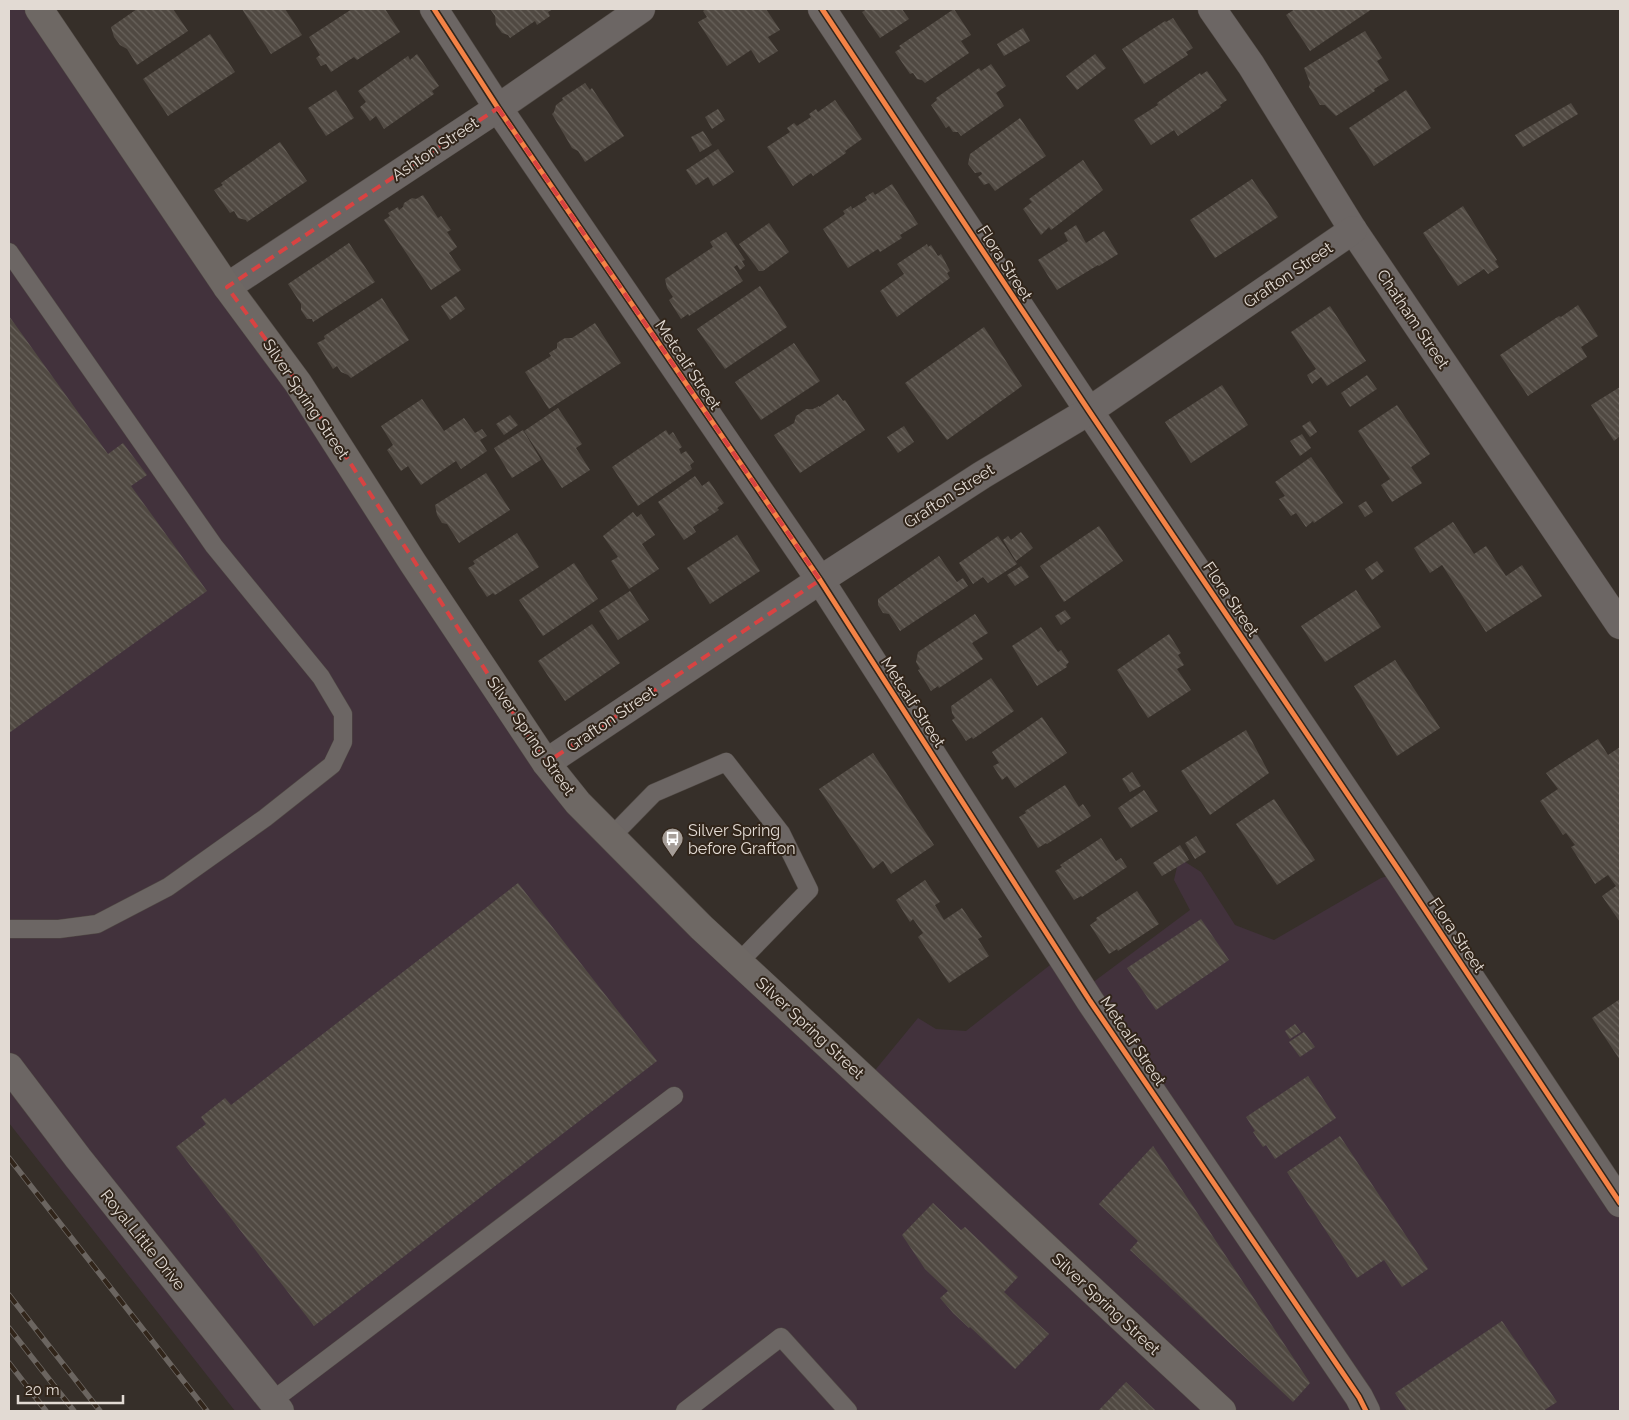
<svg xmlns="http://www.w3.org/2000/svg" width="1629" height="1420" font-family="Raleway,sans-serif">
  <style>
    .commercial { fill: #42323c }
    .building { fill: url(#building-back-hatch) }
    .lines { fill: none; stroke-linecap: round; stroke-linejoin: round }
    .service-casing { stroke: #514a45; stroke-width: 19 }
    .minor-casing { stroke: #514a45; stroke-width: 29 }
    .secondary-casing { stroke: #514a45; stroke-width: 29 }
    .service { stroke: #6c6664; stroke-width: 18 }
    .minor { stroke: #6c6664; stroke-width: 28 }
    .secondary { stroke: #6e6864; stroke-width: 28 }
    .rail-casing { stroke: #6b6560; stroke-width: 5.5 }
    .rail { stroke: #31251a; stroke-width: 4; stroke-dasharray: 11; stroke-linecap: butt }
    .cycleway-casing { stroke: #31251a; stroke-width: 8 }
    .cycleway { stroke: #f48246; stroke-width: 5 }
    .marked { fill: none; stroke: #d84342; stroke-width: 4; stroke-dasharray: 10 6; stroke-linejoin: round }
    .labels { text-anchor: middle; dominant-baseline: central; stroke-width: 4; stroke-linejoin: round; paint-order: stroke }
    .street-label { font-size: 16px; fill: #e2dad3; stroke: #31251a }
    .poi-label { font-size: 16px; fill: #e2dad3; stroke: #31251a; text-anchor: start }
  </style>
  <defs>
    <pattern id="building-back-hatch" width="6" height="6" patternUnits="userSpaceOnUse" patternTransform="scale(1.25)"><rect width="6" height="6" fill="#504942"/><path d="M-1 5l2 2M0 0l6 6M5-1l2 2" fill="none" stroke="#69635c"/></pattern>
  </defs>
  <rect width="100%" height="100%" fill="#362f29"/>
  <!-- commercial -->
  <path class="commercial" d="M9,9H40L532,743L867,1080L918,1018L936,1029L966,1031L1059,958L1084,989L1190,910L1174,880L1179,858L1201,872L1235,925L1274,940L1381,878L1392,875L1620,1216V1411H235L9,1123Z"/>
  <!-- building -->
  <g class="building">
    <path d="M137,9H173L188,31L137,65L127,49L120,45L114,37L111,27Z"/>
    <path d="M242,9H285L302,35L271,54Z"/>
    <path d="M352,9H385L400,32L357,60L354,57L331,72L326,64L321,66L316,58L320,55L309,37Z"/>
    <path d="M490,9H553L548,12L550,16L537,25L535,21L510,38L508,35L502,33L496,25L495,16Z"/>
    <path d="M706,9H766L780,30L768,37L778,51L759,63L751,50L727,66L698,22L707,17L703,11Z"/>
    <path d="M867,9H902L909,19L880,38L862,12Z"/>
    <path d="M954,9L971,35L961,41L969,53L925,83L922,80L917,79L913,73L910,74L895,52L901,48L899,46Z"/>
    <path d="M1295,9H1372L1310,51L1286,15Z"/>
    <path d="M1173,18L1193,48L1186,52L1188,55L1144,84L1122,49L1165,21L1166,22Z"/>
    <path d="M1023,28L1030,41L1004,56L997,44Z"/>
    <path d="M1365,31L1382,58L1377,61L1389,80L1374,89L1375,91L1336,116L1325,105H1320L1309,87L1310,83L1304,68Z"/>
    <path d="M210,34L235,72L168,116L143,79Z"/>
    <path d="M417,54L439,86L432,91L434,94L384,129L376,116L370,121L360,107L366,102L358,91L408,56L410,60Z"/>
    <path d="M1095,54L1106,68L1077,90L1066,76Z"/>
    <path d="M991,64L1006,86L996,93L1004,106L961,136L958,132H953L949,126L946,128L931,105L937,100L936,98L979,68L981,71Z"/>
    <path d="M1207,71L1227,100L1220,105L1221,107L1178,136L1174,130L1151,145L1134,120L1158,105L1157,103L1200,73L1201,75Z"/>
    <path d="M585,83L590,90L592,88L624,136L585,162L578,151L572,148L552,114L554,112L556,105L563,100L562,98Z"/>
    <path d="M336,90L354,118L326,136L308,108Z"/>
    <path d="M1406,90L1431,128L1374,166L1349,128Z"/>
    <path d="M835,100L862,139L845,151L846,153L813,176L811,173L793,186L767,147L790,132L787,128L794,123L797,126L811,117L809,114L816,109L818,112Z"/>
    <path d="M1571,103L1578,114L1523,147L1515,135Z"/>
    <path d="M718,109L725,120L712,129L705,117Z"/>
    <path d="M1020,118L1046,156L995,191L989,183L984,185L978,177L982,174L981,172L975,173L968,164L970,154Z"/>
    <path d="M703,131L712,145L700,152L691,137Z"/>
    <path d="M280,142L307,181L247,222L246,220L238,218L234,211L230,213L214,190L223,185L221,183Z"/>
    <path d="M718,149L734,172L713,186L708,177L696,185L686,170Z"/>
    <path d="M1083,160L1103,190L1051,230L1049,227L1041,235L1023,209L1032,202L1029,199Z"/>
    <path d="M1252,179L1278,217L1215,258L1190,220Z"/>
    <path d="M892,184L918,224L900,235L902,238L880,252L878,249L848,268L823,229L845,214L843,211L851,206L852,209L867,200L865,197L873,192L875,195Z"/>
    <path d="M423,195L438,218L441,216L451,230L447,232L457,247L449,253L461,270L431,290L384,220L390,216L388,213L398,207L399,210L403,207L404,203L412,198L416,199Z"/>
    <path d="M1463,206L1497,260L1495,261L1499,267L1488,274L1484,269L1458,286L1423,233Z"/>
    <path d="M769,223L789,252L763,271H759L739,244Z"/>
    <path d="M1076,225L1086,243L1104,231L1118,254L1099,266L1098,265L1057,290L1038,260L1068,241L1064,233Z"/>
    <path d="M726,232L745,260L742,261L745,266L740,270L737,265L734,267L743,281L689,316L688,314L681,319L669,300L673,297L667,288L665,279L713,247L710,242Z"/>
    <path d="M349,243L375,282L313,322L312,319H307L301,310V304L288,284Z"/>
    <path d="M927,244L928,247L931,245L938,256L941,254L950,271L947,273L950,278L897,317L880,291L904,274L897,264Z"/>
    <path d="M760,286L787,327L725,369L697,329Z"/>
    <path d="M456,296L465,309L450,320L441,306Z"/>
    <path d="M382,298L409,340L351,378L348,375L341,372L337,366L333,369L317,343L325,339L324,336Z"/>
    <path d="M1578,305L1598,336L1581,347L1587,357L1528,396L1500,355L1559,316L1561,317Z"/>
    <path d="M1330,306L1366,361L1327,386L1321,377L1312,384L1307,375L1316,369L1291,332Z"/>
    <path d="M9,316L108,454L123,443L147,475L131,486L207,591L9,733Z"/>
    <path d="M595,323L621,363L549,409L525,372L551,356L549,353L557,348V343L565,338H572Z"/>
    <path d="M984,327L1022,386L947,440L905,383Z"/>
    <path d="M794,343L820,381L761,420L735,382Z"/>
    <path d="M1367,375L1377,389L1350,407L1341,393Z"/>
    <path d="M1222,385L1248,425L1191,463L1165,422Z"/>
    <path d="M1620,387V436L1614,441L1591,405Z"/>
    <path d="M838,394L843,401L845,400L865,430L800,473L774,435L794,423L796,416L806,409H813L819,406V407Z"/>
    <path d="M422,399L444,431L464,418L475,433L482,429L487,436L480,440L487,451L461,469L456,461L421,485L408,466L401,471L387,450L393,445L381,426Z"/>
    <path d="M1397,405L1430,454L1411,467L1422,483L1392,502L1381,485L1390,479L1358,431Z"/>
    <path d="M558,408L582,444L576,448L590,470L562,488L524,431Z"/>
    <path d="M510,415L518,425L504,435L496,424Z"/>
    <path d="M1310,421L1317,432L1310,437L1302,426Z"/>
    <path d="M904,426L914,442L898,453L887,437Z"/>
    <path d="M523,430L541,460L512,478L494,448Z"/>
    <path d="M666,430L669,435L673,432L682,447L679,449L681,454L686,451L694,462L690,465L692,469L638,506L612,467Z"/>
    <path d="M1302,434L1311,448L1300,456L1290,441Z"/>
    <path d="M1311,457L1343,503L1314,523L1313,521L1306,527L1296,513L1291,516L1279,499L1285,496L1275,482Z"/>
    <path d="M486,473L510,510L459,543L447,524L442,523L437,515L435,505Z"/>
    <path d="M695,476L702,486L709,481L724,503L717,508L719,510L693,527L696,532L684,540L658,502Z"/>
    <path d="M1366,501L1373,512L1365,517L1358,506Z"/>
    <path d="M633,512L637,517L641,514L655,535L642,544L659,569L629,589L611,561L618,557L603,536Z"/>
    <path d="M1453,522L1474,554L1486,546L1506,576L1522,565L1542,596L1486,632L1442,565L1430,573L1414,548Z"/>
    <path d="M1099,526L1123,561L1064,602L1040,566Z"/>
    <path d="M1021,532L1033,548L1016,561L1003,540L1008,536L1011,540Z"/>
    <path d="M517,533L539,567L495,595L493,593L487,597L468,568L475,564L473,561Z"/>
    <path d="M737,535L760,571L710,604L687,568Z"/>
    <path d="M998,536L1017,564L988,583L983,577L973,584L959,563Z"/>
    <path d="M939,556L957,582L963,578L968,586L900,631L889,614L883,613L878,605V599Z"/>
    <path d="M1377,561L1384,571L1372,580L1365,569Z"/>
    <path d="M574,563L598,599L543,636L519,600Z"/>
    <path d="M1021,566L1029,577L1015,586L1007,575Z"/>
    <path d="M1356,590L1381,627L1325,662L1301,626Z"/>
    <path d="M630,591L649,620L618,640L599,611Z"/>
    <path d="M1065,610L1071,618L1061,625L1055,616Z"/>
    <path d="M975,614L988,633L972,643L983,659L939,688L938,686L931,691L918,670L920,669L916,662L918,652Z"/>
    <path d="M592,624L620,663L565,701L538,661Z"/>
    <path d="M1041,627L1058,652L1061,650L1069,662L1066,665L1067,667L1037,686L1012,646Z"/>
    <path d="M1169,634L1181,653L1178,655L1184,665L1177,669L1191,690L1148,718L1117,670Z"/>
    <path d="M1395,660L1440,728L1397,756L1354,686Z"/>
    <path d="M991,678L1014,711L973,739L972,737L966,741L952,720L955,718L952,713L951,706Z"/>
    <path d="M1042,717L1067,753L1015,788L1007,776L1002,780L993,766L999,763L992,752Z"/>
    <path d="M1246,730L1269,773L1210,815L1181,771Z"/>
    <path d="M1598,739L1608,755L1620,747V922L1602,896L1616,886L1608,875L1595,884L1571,847L1575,845L1566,833L1563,835L1540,801L1558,789L1546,773Z"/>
    <path d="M873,753L934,845L891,874L883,861L873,869L819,789Z"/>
    <path d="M1132,772L1141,786L1130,792L1122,779Z"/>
    <path d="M1065,785L1079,807L1083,804L1091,816L1047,844L1046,843L1038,848L1019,817L1026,813L1025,811Z"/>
    <path d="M1144,790L1158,811L1131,828L1118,808Z"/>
    <path d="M1274,799L1315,860L1277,885L1236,824Z"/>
    <path d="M1196,836L1206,852L1195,859L1185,843Z"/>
    <path d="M1101,838L1116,861L1121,858L1127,867L1082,897L1081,896L1074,900L1055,871L1062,867L1060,865Z"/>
    <path d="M1180,845L1189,860L1162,876L1153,863Z"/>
    <path d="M925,880L940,902L935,905L944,920L962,908L982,937L978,939L989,956L949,983L918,937L923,933L913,919L910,922L896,900Z"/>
    <path d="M518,883L657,1061L314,1326L176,1147L206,1124L201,1117L225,1098L231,1105Z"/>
    <path d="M1137,891L1159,924L1118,951L1117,949L1109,954L1090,925L1097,920L1096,918Z"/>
    <path d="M1201,919L1229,960L1156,1010L1127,968Z"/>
    <path d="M1620,999V1060L1592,1018Z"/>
    <path d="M1295,1024L1301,1032L1290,1039L1285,1031Z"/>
    <path d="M1304,1032L1315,1047L1300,1057L1289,1042Z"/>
    <path d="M1308,1076L1336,1118L1275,1159L1266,1145L1263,1147L1253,1132L1255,1131L1246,1117Z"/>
    <path d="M1340,1136L1428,1269L1402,1287L1384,1260L1357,1278L1287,1172Z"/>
    <path d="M1153,1146L1310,1383L1293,1402L1130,1250L1138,1241L1099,1204Z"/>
    <path d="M933,1203L961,1230L965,1227L1018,1277L1004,1292L1049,1334L1015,1369L970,1327L969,1328L953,1313L940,1298L948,1291L925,1269L902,1235Z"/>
    <path d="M1502,1321L1557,1402L1543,1411H1407L1395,1393Z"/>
    <path d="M1126,1382L1156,1411H1098Z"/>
  </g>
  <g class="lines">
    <defs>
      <g id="service">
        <path d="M9,252L214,546L321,677L343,714V742L332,765L265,818L168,887L97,924L59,929H9"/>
        <path d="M611,837L654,793L726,762L781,833L809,890L739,962"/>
        <path d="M272,1401L674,1096"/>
        <path d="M685,1411L781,1337L848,1411"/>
      </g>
      <g id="minor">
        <path d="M434,9L498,108L820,580L1090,1001L1359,1397L1366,1411"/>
        <path d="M822,9L1089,411L1400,872L1620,1203"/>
        <path d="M1212,9L1251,65L1353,230L1620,625"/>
        <path d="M227,287L498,108L641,9"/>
        <path d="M546,763L820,580L982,475L1089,411L1353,230"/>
        <path d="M9,1067L78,1158L280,1411"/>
      </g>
      <path id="secondary" d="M39,9L227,287L298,383L413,563L546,763L578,803L701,927L1222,1411"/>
    </defs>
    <!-- service casing -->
    <use href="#service" class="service-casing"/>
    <!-- minor casing -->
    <use href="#minor" class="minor-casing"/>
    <!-- secondary casing -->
    <use href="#secondary" class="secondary-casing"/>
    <!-- service -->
    <use href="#service" class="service"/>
    <!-- minor -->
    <use href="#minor" class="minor"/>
    <!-- secondary -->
    <use href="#secondary" class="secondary"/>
    <defs>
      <g id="rail">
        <path d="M9,1158L207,1411"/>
        <path d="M9,1295L100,1411"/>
        <path d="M9,1328L74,1411"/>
        <path d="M9,1363L46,1411"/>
      </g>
    </defs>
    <!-- rail casing -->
    <use href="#rail" class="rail-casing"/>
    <!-- rail -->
    <use href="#rail" class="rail"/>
    <defs>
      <g id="cycleway">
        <path d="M434,9L498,108L820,580L1090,1001L1359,1397L1366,1411"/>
        <path d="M822,9L1089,411L1400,872L1620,1203"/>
      </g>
    </defs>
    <!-- cycleway casing -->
    <use href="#cycleway" class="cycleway-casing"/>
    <!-- cycleway -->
    <use href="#cycleway" class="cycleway"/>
  </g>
  <!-- marked area -->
  <path class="marked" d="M498,108L820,580L546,763L298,383L227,287Z"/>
  <!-- icons -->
  <defs>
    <symbol id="bus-pin" viewBox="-11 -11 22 30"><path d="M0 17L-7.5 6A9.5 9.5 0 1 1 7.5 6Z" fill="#a69e98" stroke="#31251a"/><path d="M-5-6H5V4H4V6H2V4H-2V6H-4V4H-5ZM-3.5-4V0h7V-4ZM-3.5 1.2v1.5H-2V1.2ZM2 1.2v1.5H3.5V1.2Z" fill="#fff"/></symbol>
  </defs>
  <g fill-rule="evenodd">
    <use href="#bus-pin" x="660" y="826" width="25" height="34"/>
  </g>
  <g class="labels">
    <!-- street labels -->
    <g class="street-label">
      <text transform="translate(435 149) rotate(-34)">Ashton Street</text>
      <text transform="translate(1005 263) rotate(57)">Flora Street</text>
      <text transform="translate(1288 275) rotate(-34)">Grafton Street</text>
      <text transform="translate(1413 319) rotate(56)">Chatham Street</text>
      <text transform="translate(688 365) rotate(56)">Metcalf Street</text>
      <text transform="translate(306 399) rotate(56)">Silver Spring Street</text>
      <text transform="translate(949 496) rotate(-33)">Grafton Street</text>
      <text transform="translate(1231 599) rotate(56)">Flora Street</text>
      <text transform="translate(913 702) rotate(57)">Metcalf Street</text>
      <text transform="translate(611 719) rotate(-34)">Grafton Street</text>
      <text transform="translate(531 736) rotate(55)">Silver Spring Street</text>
      <text transform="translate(1457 935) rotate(56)">Flora Street</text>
      <text transform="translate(810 1028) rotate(43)">Silver Spring Street</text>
      <text transform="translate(1133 1041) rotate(56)">Metcalf Street</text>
      <text transform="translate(143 1240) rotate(51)">Royal Little Drive</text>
      <text transform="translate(1106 1304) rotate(43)">Silver Spring Street</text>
    </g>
    <!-- poi labels -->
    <g class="poi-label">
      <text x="688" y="830">Silver Spring<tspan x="688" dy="18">before Grafton</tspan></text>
    </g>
  </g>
  <!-- border -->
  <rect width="1629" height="1420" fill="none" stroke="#e2dad3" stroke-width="20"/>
  <!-- scale -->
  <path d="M18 1395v8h105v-8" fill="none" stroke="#e2dad3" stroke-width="2.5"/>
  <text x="25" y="1395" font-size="15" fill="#e2dad3" stroke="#31251a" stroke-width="4" paint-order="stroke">20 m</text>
</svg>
